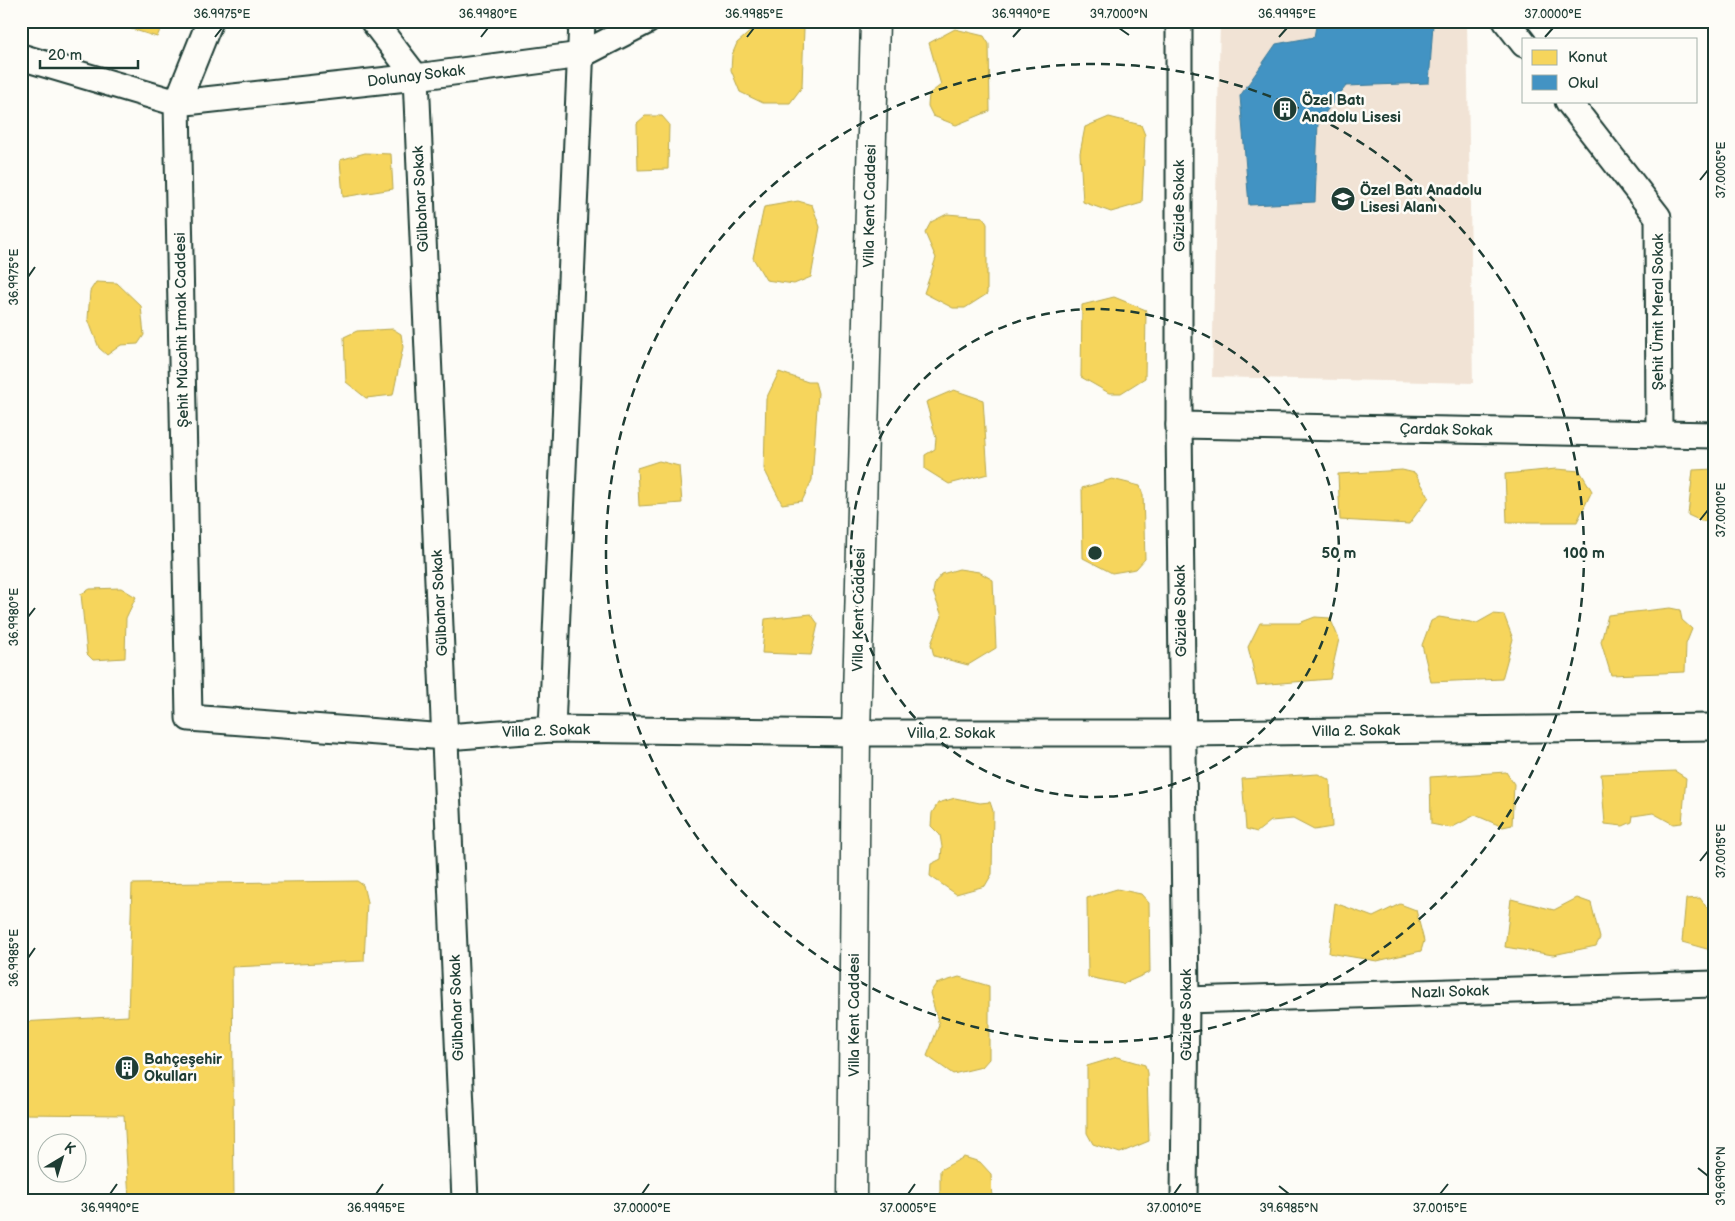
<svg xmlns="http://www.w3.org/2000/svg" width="1735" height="1221" font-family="'Balsamiq Sans',sans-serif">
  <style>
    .built { fill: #f1e3d5 }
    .homes { fill: #f6d55c; stroke: #b6a750 }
    .schools { fill: #4393c3; stroke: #387998 }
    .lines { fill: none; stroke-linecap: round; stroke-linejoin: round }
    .minor-casing { stroke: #1f3d34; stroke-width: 29 }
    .tertiary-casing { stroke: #1f3d34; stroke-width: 31 }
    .minor { stroke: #fdfcf7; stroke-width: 25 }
    .tertiary { stroke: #fdfcf7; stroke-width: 28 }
    .ticks { fill: none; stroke: #1f3d34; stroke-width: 2 }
    .ring { fill: none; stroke: #1f3d34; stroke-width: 2.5; stroke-dasharray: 9 6 }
    .labels { text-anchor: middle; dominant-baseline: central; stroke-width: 5; stroke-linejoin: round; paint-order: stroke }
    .street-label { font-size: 15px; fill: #1f3d34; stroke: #fdfcf7 }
    .poi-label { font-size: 15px; font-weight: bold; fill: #1f3d34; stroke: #fdfcf7; text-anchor: start }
    .centre { fill: #1f3d34; stroke: #fdfcf7; stroke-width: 2.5 }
    .ring-label { font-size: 15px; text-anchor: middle; font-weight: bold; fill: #1f3d34; stroke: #fdfcf7; stroke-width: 5; stroke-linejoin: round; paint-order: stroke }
    .neatline { fill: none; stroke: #1f3d34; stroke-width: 2 }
    .ticks-label { font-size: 12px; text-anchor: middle; fill: #1f3d34 }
  </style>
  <rect width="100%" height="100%" fill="#fdfcf7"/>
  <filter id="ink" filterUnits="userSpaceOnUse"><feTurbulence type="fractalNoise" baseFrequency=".02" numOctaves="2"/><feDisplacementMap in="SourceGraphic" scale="10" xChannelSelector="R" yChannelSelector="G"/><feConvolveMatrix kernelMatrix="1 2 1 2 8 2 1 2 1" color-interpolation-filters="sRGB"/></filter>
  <g filter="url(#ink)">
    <!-- built -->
    <path class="built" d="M1220,21H1467L1473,383L1212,377Z"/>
    <!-- homes -->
    <g class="homes">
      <path d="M106,21H164L157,37Z"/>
      <path d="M780,22L804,28L802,87L790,103H763L740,92L731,70L732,55L737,43L759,24Z"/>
      <path d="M955,29L984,36L989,44L990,111L956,125L933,116L928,106L929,94L941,85L929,43Z"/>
      <path d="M645,116H662L669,124L668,169L638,170L637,123Z"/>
      <path d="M1109,117L1141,125L1145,135L1142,203L1111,212L1083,202L1080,153L1085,127Z"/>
      <path d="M365,153L391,154L393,189L343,197L340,160Z"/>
      <path d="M798,201L812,205L820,227L811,277L794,284L766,280L753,258L764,207Z"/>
      <path d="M947,214L983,217L987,224V294L965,308H953L924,293L936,258L925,233L931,222Z"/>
      <path d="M96,282L117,283L141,306L144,335L138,344L121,345L107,355L99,348L88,319L90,291Z"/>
      <path d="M1114,297L1146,310L1145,378L1121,393H1109L1081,377L1082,305Z"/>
      <path d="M393,329L401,334L403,347L393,395L366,398L346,382L344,337L357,331Z"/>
      <path d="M779,372L808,382H815L818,393L812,480L802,501L782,504L764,469L766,399Z"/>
      <path d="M954,390L983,400L988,474L949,484L925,469V455L935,449L936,438L926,402Z"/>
      <path d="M659,461L679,466L682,503L639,506L637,468Z"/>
      <path d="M1556,469L1580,471L1592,491L1577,522H1507L1505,474Z"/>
      <path d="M1714,469V521H1701L1688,515L1693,470Z"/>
      <path d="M1402,470L1415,473L1429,497L1409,524L1340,520L1338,474Z"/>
      <path d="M1112,479L1140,486L1143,495L1145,559L1136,569L1112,573L1083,558L1082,488Z"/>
      <path d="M959,569L979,572L993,580L996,648L968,665L934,656L931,644L942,616L933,592L935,582L942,574Z"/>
      <path d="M121,588L136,597L126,618L125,658L93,660L87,654L81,594L90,589Z"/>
      <path d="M1670,608L1680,610L1682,620L1692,629L1686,644L1685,672L1611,675L1601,642L1608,615Z"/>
      <path d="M811,614L818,624L811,655L762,653L765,619Z"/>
      <path d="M1493,614L1504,615L1513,639L1502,679L1431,682L1422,645L1431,621L1439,617L1477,623Z"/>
      <path d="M1315,617L1330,618L1339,639L1330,679L1257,685L1248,647L1260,623H1299Z"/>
      <path d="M1675,771L1686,778L1682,823L1673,824L1653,813L1633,816L1632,822L1623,826L1605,824L1601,774Z"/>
      <path d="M1506,772L1514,784L1512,825L1503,827L1475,815L1451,828L1431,824L1430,777Z"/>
      <path d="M1318,774L1330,780L1332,827L1314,830L1293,819L1271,821L1257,832L1246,829L1242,779Z"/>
      <path d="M955,798L980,803L990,802L993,811L992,874L985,886L956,894L930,876L931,864L941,859L942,847L940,835L931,826L932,813L938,803Z"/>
      <path d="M357,881L363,885L367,902L364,961L232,967L234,1200H129L124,1115L21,1114V1022L128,1016L132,884Z"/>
      <path d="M1117,889L1141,894L1149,903L1150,972L1123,984L1088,977L1087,898Z"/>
      <path d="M1577,898L1591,903L1600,938L1596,946L1553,955L1505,947L1511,899L1554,910Z"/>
      <path d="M1700,898L1707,908L1714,906V951L1682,942L1686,899Z"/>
      <path d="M1335,903L1373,917L1400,904L1416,910L1424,941L1421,951L1377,961L1329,953Z"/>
      <path d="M959,977L989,986V1059L982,1067L953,1074L927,1056L939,1025L930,993L936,984Z"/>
      <path d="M1117,1057L1145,1065L1147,1073L1149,1141L1120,1153L1093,1144L1087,1133V1066Z"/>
      <path d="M964,1157L980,1162L991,1174L992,1200H940V1170Z"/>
    </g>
    <!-- schools -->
    <path class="schools" d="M1317,21H1394L1433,24L1429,83L1346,86L1318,122L1315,202L1249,205L1240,96L1276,44L1314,37Z"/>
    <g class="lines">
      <defs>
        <g id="minor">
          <path d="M210,21L177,103L416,77L581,55L647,21"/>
          <path d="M373,21L416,77L465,1200"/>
          <path d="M1179,21V425L1186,1000L1184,1200"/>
          <path d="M1506,21L1524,44"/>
          <path d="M21,57L177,103L189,718L446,737L552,729L856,733H1183L1714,727"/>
          <path d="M1568,101L1658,217L1659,434"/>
          <path d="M1179,425L1714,435"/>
          <path d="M552,729L582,21"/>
          <path d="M1186,1000L1714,984"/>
        </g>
        <path id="tertiary" d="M852,1200L856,733L875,21"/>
      </defs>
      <!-- minor casing -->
      <use href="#minor" class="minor-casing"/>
      <!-- tertiary casing -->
      <use href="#tertiary" class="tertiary-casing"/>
      <!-- minor -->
      <use href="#minor" class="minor"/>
      <!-- tertiary -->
      <use href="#tertiary" class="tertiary"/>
    </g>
  </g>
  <!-- ticks -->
  <path class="ticks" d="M1119,28L1129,35M215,37L222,28M481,37L488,28M747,37L754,28M1013,37L1021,28M1279,37L1287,28M1545,37L1553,28M1700,180L1708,170M28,277L35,267M1700,520L1708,510M28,617L35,608M1700,861L1708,851M28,958L35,948M1698,1168L1708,1176M1279,1186L1289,1194M110,1194L117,1184M376,1194L383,1184M642,1194L649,1184M908,1194L915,1184M1174,1194L1181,1184M1440,1194L1448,1184"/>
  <!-- distance rings -->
  <g class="ring">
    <circle cx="1095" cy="553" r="244"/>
    <circle cx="1095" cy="553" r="489"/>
  </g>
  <!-- icons -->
  <defs>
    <symbol id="building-disc" viewBox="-11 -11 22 22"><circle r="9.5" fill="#1f3d34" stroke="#fdfcf7"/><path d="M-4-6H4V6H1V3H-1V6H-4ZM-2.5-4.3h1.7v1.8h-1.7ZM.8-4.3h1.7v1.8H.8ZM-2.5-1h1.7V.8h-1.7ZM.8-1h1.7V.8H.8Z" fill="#fff"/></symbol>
    <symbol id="school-disc" viewBox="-11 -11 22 22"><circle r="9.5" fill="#1f3d34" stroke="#fdfcf7"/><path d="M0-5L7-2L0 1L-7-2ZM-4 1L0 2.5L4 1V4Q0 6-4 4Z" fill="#fff"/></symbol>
  </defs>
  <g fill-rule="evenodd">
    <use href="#building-disc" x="1271" y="95" width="28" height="28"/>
    <use href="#school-disc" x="1329" y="185" width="28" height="28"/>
    <use href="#building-disc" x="113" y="1054" width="28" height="28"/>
  </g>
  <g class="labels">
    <!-- street labels -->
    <g class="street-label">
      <text transform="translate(416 76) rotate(-7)">Dolunay Sokak</text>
      <text transform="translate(421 199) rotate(-93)">Gülbahar Sokak</text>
      <text transform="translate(870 206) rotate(-89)">Villa Kent Caddesi</text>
      <text transform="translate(1179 206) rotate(-90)">Güzide Sokak</text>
      <text transform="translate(1658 312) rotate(-90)">Şehit Ümit Meral Sokak</text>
      <text transform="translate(182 330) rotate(-91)">Şehit Mücahit Irmak Caddesi</text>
      <text transform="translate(1446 430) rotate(1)">Çardak Sokak</text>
      <text transform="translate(440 603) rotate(-93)">Gülbahar Sokak</text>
      <text transform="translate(859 610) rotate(-89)">Villa Kent Caddesi</text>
      <text transform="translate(1181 611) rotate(-91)">Güzide Sokak</text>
      <text transform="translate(546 731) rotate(-2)">Villa 2. Sokak</text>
      <text transform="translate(1356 731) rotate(-1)">Villa 2. Sokak</text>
      <text x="951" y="733">Villa 2. Sokak</text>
      <text transform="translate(1450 992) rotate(-2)">Nazlı Sokak</text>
      <text transform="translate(457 1008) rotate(-92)">Gülbahar Sokak</text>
      <text transform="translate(854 1015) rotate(-90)">Villa Kent Caddesi</text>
      <text transform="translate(1186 1015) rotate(-90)">Güzide Sokak</text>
    </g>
    <!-- poi labels -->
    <g class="poi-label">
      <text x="1302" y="100">Özel Batı<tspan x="1302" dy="17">Anadolu Lisesi</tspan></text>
      <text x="1360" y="190">Özel Batı Anadolu<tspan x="1360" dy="17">Lisesi Alanı</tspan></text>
      <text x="144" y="1059">Bahçeşehir<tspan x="144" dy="17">Okulları</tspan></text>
    </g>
  </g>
  <circle cx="1095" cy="553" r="8" class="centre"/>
  <g class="ring-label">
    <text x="1339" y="558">50 m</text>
    <text x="1584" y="558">100 m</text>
  </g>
  <!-- margin -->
  <rect width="1735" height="1221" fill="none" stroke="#fdfcf7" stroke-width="55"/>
  <!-- legend -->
  <rect x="1522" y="38" width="175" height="65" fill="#fdfcf7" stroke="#a4b0a9"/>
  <rect x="1532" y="50" width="25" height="15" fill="#f6d55c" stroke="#a4b0a9"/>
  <text x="1568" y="62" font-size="15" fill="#1f3d34">Konut</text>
  <rect x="1532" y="75" width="25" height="15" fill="#4393c3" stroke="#a4b0a9"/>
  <text x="1568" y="88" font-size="15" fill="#1f3d34">Okul</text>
  <!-- north arrow -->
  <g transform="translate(62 1158) rotate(38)"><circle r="24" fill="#fdfcf7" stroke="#a4b0a9"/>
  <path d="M0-4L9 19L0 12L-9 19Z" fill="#1f3d34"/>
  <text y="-8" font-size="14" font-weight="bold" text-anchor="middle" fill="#1f3d34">K</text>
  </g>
  <!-- scale -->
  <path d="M40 60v8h98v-8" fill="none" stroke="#1f3d34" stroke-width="2.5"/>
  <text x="48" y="60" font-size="15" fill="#1f3d34" stroke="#fdfcf7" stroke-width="4" paint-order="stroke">20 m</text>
  <rect x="28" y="28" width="1680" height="1166" class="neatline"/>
  <g class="ticks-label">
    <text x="222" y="18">36.9975°E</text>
    <text x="488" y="18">36.9980°E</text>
    <text x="754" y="18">36.9985°E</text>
    <text x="1021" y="18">36.9990°E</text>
    <text x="1119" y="18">39.7000°N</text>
    <text x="1287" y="18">36.9995°E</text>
    <text x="1553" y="18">37.0000°E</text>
    <text transform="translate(1721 170) rotate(-90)" y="4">37.0005°E</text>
    <text transform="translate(14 277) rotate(-90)" y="4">36.9975°E</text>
    <text transform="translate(1721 510) rotate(-90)" y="4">37.0010°E</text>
    <text transform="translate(14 617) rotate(-90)" y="4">36.9980°E</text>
    <text transform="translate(1721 851) rotate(-90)" y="4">37.0015°E</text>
    <text transform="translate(14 958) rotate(-90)" y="4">36.9985°E</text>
    <text transform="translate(1721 1176) rotate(-90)" y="4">39.6990°N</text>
    <text x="110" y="1212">36.9990°E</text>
    <text x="376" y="1212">36.9995°E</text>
    <text x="642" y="1212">37.0000°E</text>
    <text x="908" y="1212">37.0005°E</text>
    <text x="1174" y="1212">37.0010°E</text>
    <text x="1289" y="1212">39.6985°N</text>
    <text x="1440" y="1212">37.0015°E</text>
  </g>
</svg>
